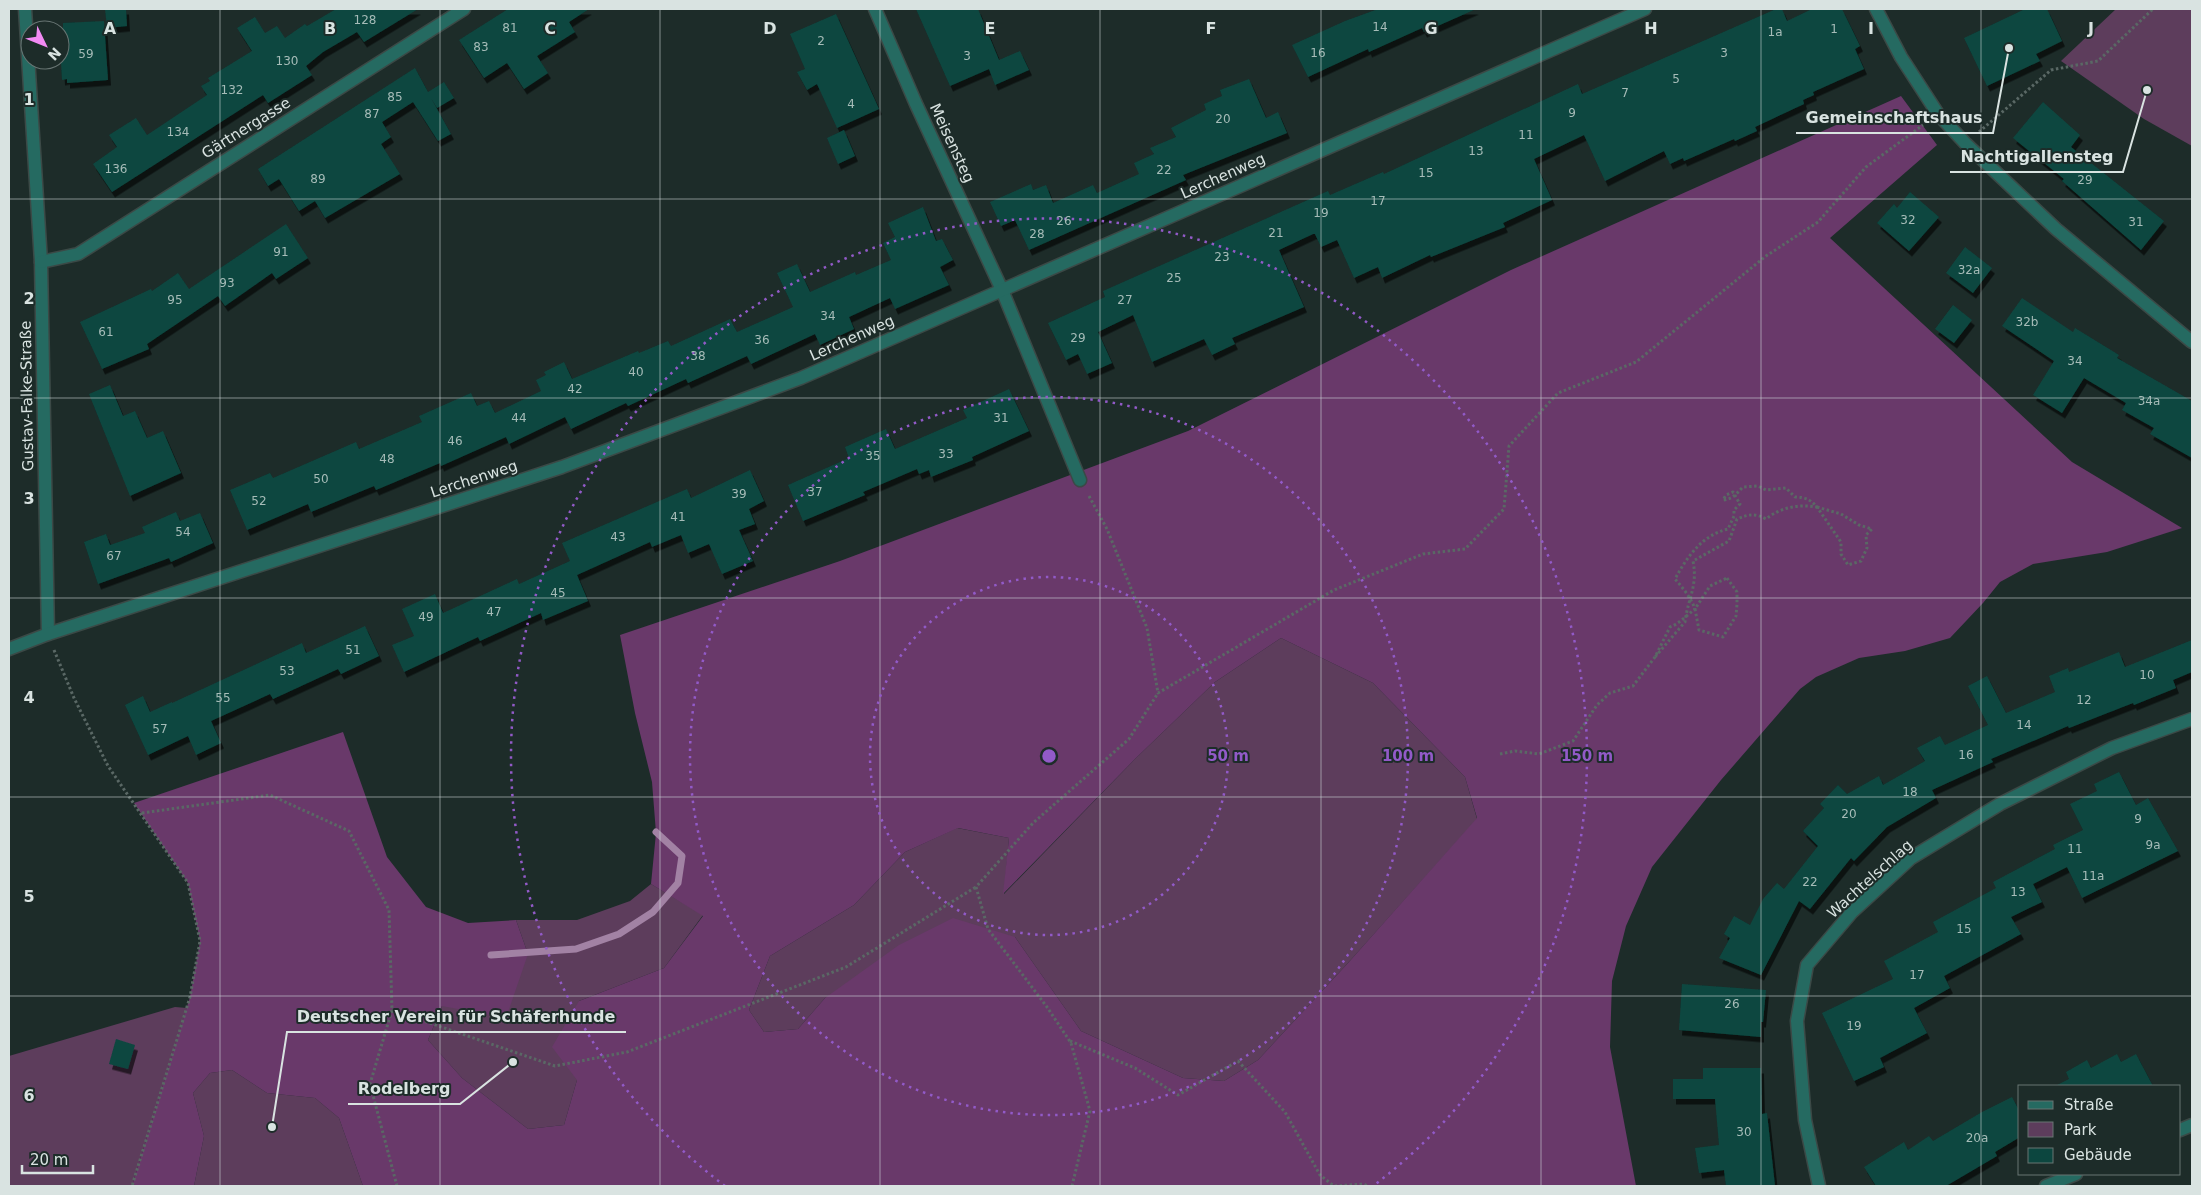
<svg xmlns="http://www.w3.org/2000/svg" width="2201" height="1195" font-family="'DejaVu Sans',sans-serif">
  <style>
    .green { fill: #5d3d5c }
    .forest { fill: #69396a; fill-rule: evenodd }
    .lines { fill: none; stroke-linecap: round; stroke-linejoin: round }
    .stream { stroke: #a282a4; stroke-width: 7 }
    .building { fill: #0c463f; filter: url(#shadow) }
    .minor-casing { stroke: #3b4946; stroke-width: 15 }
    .path { stroke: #5a6865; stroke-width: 3; stroke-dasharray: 2.5 2.5; stroke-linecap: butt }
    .minor { stroke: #256a61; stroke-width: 12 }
    .grid { fill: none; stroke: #d9e3e1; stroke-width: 1; stroke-opacity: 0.55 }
    .ring { fill: none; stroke: #925ac8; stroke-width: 2.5; stroke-dasharray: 2.5 5 }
    .labels { text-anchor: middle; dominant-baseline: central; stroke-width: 4; stroke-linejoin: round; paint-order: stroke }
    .number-label { font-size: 12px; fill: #a6bcb8 }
    .street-label { font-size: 15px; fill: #d9e3e1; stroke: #1d2c29 }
    .grid-label { font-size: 16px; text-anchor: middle; font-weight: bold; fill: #d9e3e1; stroke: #1d2c29; stroke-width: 4; stroke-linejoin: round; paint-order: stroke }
    .centre { fill: #925ac8; stroke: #1d2c29; stroke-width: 2.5 }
    .ring-label { font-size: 15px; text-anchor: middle; font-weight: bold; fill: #925ac8; stroke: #1d2c29; stroke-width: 4; stroke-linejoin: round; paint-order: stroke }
    .leader { fill: none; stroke: #d9e3e1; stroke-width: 2 }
    .callout-dot { fill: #d9e3e1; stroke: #1d2c29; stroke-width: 2 }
    .callout-label { font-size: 16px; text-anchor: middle; font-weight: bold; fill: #d9e3e1; stroke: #1d2c29; stroke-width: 4; stroke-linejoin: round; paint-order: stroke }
  </style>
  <defs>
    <filter id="shadow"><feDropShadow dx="3" dy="5.5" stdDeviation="0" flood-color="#0009"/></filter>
  </defs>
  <rect width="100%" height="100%" fill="#1d2c29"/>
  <!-- green -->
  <g class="green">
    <path d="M2116,9H2192V146L2144,119L2061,61Z"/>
    <path d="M1281,638L1373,683L1465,777L1477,819L1348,963L1258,1060L1224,1081L1183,1078L1081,1031L1015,937L825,998L798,1029L764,1032L749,1010L770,956L854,905L905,852L957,828L1009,838L1004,894L1136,758L1215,682Z"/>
    <path d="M651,884L703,915L664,968L579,1001L577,1080L564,1125L528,1129L462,1078L428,1040L442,1006L528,954L516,920H577L630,901Z"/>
    <path d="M175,1007L187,1008L132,1186H9V1056Z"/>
    <path d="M232,1070L267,1093L315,1098L339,1118L363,1186H194L204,1136L193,1093L210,1073Z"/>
  </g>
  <!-- forest -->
  <path class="forest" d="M1901,96L1937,145L1830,238L2072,462L2182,528L2107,552L2033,564L2000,582L1983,603L1950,638L1905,651L1859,658L1816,677L1800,689L1721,780L1652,867L1626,926L1612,981L1610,1047L1636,1186H363L339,1118L315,1098L267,1093L232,1070L210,1073L193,1093L204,1136L194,1186H132L190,997L200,941L188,883L134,803L343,732L387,857L426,907L468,923L516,920L528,954L506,1018L442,1006L428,1040L462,1078L528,1129L564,1125L577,1080L552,1047L579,1001L664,968L703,916L651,884L656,833L652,782L635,713L620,635L840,561L1188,431L1511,270ZM1281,638L1373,683L1465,777L1477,818L1348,963L1258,1060L1224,1081L1183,1078L1081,1031L1015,937L953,918L899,945L825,998L798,1029L764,1032L749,1010L770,956L854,905L905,852L958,828L1009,838L1003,894L1136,758L1215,682Z"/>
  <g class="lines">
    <!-- stream -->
    <path class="stream" d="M491,955L576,949L619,934L653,912L678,883L682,856L656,832"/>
  </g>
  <!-- building -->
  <g class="building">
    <path d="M105,9H126L127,26L107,28Z"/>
    <path d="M336,9H418L364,42L357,32L323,52L306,66L312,75L268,103L263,95L112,192L93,164L117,147L109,135L136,118L147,135L207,95L201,86L210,81L208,78L252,51L237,28L255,17L265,33L277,26L285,38L305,24L307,26Z"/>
    <path d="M508,9H589L569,22L575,32L537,56L548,73L524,89L507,63L484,78L459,40Z"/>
    <path d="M916,9H978L999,60L1020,51L1029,70L995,85L989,69L950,86Z"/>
    <path d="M1378,9H1476L1424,32L1422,28L1369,52L1368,49L1308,77L1292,45L1345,21Z"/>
    <path d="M1776,9H1782L1787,21L1812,9H1842L1860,46L1855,49L1864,69L1813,92L1814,95L1803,100L1804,104L1755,127L1757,131L1735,141L1734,139L1684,161L1683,158L1670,164L1664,151L1605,181L1584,135L1534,159L1552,200L1503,223L1505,227L1431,257L1430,255L1382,278L1378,267L1354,278L1337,240L1321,247L1315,234H1313L1279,250L1304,307L1232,338L1235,344L1212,355L1204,339L1152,362L1133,315L1098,332L1112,363L1087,374L1078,354L1066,360L1048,323L1105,297L1103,291L1328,191L1330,195L1383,172L1384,174L1578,84L1582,94Z"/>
    <path d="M2025,9H2047L2062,41L2036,54L2040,61L1987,86L1964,38Z"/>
    <path d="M836,14L879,109L837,128L817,84L807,90L797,72L805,69L790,34Z"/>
    <path d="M104,21L108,80L67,83V79L62,80L59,28H63V23Z"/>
    <path d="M415,68L428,92L444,82L454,98L437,108L431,98L451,134L438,141L413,102L382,122L391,137L381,144L400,174L325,218L315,201L299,211L279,179L268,186L258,169Z"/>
    <path d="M1249,79L1266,118L1278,112L1287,133L1183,175L1186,180L1029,250L1015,220L1001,226L990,202L1031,184L1033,190L1046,185L1053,203L1093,185L1097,193L1139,174L1134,163L1154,154L1150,148L1176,137L1171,128L1206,110L1204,104L1222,96L1220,90Z"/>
    <path d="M2043,102L2080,135L2071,147L2164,221L2141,250L2062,181L2064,179L2013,138Z"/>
    <path d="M844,130L855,156L838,164L827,138Z"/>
    <path d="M1910,192L1939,217L1909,251L1877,223L1894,204L1897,208Z"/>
    <path d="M923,207L936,241L942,239L953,260L940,267L949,285L895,309L890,298L849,317L854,329L820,345L815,334L751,364L747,356L688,383L686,379L628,406L626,403L571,429L565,417L509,444L506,437L441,466L440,463L376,490L374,486L311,512L308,504L247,530L230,490L270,473L273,478L356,442L359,449L422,422L419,416L471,393L477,406L489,401L495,413L541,391L536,380L546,375L544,372L564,362L572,379L638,351L639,353L668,341L671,346L730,319L737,332L793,307L777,273L797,264L810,292L855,272L856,275L891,260L883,243L895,237L888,223Z"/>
    <path d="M286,224L308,258L276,279L272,273L225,306L218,296L147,344L149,349L102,369L80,322L151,289L152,291L178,273L189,289Z"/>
    <path d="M1965,247L1992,268L1973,293L1946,273Z"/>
    <path d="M2022,298L2073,332L2075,328L2119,355L2117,358L2192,401V458L2150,434L2154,428L2122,410L2126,403L2084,378L2062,413L2033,395L2054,361L2002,326Z"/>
    <path d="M1953,305L1972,320L1954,343L1935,329Z"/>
    <path d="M110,385L123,416L135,411L147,438L163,431L181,473L130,496L89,394Z"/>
    <path d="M1009,389L1029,431L972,457L973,460L931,477L929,470L919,474L917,469L863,492L865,495L803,521L788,485L849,458L845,447L886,429L895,449L967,418L963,410Z"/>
    <path d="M750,470L764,501L749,509L755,524L739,530L753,561L722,574L709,544L688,553L681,535L652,547L650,542L577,575L588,601L543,620L541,613L480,641L478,637L404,672L392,645L414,636L402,609L435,594L443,613L517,579L519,584L570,561L562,543L687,489L691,498Z"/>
    <path d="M176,512L180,521L200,513L213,543L171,562L169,558L98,584L84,542L106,534L110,545L145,533L142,527Z"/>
    <path d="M365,626L379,656L341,674L338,669L273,699L270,694L211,721L221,743L196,755L188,736L148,755L125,705L143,696L150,712L172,702V703L302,643L306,653Z"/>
    <path d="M2192,640V672L2173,680L2176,688L2134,705L2133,703L2069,728L2068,726L1991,759L1993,762L1932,790L1936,798L1887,827L1854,861L1851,858L1810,909L1799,901L1761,975L1719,958L1730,938L1724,934L1734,916L1750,925L1763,899L1777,883L1784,889L1818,846L1803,831L1824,808L1820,804L1838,785L1847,794L1879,776L1883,785L1925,761L1917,748L1940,736L1945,745L1988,725L1968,686L1987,676L2006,713L2055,692L2049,676L2068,668L2069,672L2119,652L2125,667Z"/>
    <path d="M2119,772L2136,805L2148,798L2178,851L2082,898L2067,867L2033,884L2042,902L2011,917L2021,934L1944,976L1950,988L1914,1008L1927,1033L1880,1058L1884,1067L1854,1081L1822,1013L1893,979L1884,961L1938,932L1933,922L1996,888L1993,882L2055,849L2053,845L2083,830L2070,804L2097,791L2094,784Z"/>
    <path d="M1682,984L1766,990L1763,1022H1761V1037L1679,1030Z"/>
    <path d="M116,1039L135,1045L128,1069L109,1064Z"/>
    <path d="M2117,1054L2121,1062L2136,1054L2153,1086H2055L2069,1079L2066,1072L2087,1060L2091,1068Z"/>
    <path d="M1703,1068H1761L1762,1114L1767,1113L1775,1186H1726L1724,1170L1699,1173L1695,1148L1719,1145L1715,1099H1673V1079H1703Z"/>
    <path d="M2012,1097L2020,1112V1137L1995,1152L1997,1156L1946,1186H1876L1864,1167L1904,1142L1908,1150L1929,1136L1933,1141L1982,1112Z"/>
  </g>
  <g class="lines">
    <defs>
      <g id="minor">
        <path d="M25,9L41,262L48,634"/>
        <path d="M875,9L916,104L1002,290L1080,480"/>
        <path d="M1876,9L1901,57L1938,114L1966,144L2056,229L2192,342"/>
        <path d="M41,262L78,254L464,9"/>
        <path d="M9,649L48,634L562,467L801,378L1645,9"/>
        <path d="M2180,1130L2192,1125"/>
        <path d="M1819,1186L1805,1120L1797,1021L1807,965L1852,912L1911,858L2000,804L2112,748L2192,719"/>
        <path d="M2046,1186L2076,1174"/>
      </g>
    </defs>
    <!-- minor casing -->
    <use href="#minor" class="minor-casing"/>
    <!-- path -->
    <g class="path">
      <path d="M1979,132L2051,70L2098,61L2153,9"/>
      <path d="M1089,496L1107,529L1147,628L1158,693L1334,590L1423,554L1465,549L1504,509L1509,446L1558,393L1636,362L1766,256L1818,222L1866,167L1923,125"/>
      <path d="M1817,507L1841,514L1859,525L1872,529L1866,535L1867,548L1861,561L1848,565L1841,554V542Z"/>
      <path d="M1727,578L1737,592V604L1736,616L1723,637L1699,630L1695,609L1710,586Z"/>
      <path d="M54,650L74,698L108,766L188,883L200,941L190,997L132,1186"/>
      <path d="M1500,754L1515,751L1539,754L1573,741L1597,705L1610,693L1633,686L1655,657L1670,627C1679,624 1687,615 1695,609C1691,598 1683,588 1675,579C1687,557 1702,535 1728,529L1734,516V510L1740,504L1733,492L1726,495L1723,500C1733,499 1736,494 1743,487L1758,486L1766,490L1786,488L1795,497C1805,497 1811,500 1817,507C1799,504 1781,507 1766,519C1755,513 1749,514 1737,519L1729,541L1693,561C1698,586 1688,598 1685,622L1655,657"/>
      <path d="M142,813L270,795L349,831L389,910L392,1010L370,1084L397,1186"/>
      <path d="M392,1010L555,1066L627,1052L846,967L976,887"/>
      <path d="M1070,1041L1135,1068L1178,1095L1238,1061L1285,1112L1320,1175L1334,1186L1364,1184L1367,1186"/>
      <path d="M1072,1186L1090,1111L1071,1043L1047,1007L988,929L976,887L1033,823L1129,739L1158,693"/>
    </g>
    <!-- minor -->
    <use href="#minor" class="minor"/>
  </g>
  <!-- grid -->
  <path class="grid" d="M220,9V1186M440,9V1186M660,9V1186M880,9V1186M1100,9V1186M1321,9V1186M1541,9V1186M1761,9V1186M1981,9V1186M9,199H2192M9,398H2192M9,598H2192M9,797H2192M9,996H2192"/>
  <!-- distance rings -->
  <g class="ring">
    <circle cx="1049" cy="756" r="179"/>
    <circle cx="1049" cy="756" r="359"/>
    <path d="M725 1186A538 538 0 1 1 1373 1186"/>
  </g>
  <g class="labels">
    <!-- number labels -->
    <g class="number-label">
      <text x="365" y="20">128</text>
      <text x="1380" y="27">14</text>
      <text x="510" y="28">81</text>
      <text x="1834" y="29">1</text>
      <text x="1775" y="32">1a</text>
      <text x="821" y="41">2</text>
      <text x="481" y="47">83</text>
      <text x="1318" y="53">16</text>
      <text x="1724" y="53">3</text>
      <text x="86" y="54">59</text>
      <text x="967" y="56">3</text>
      <text x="287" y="61">130</text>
      <text x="1676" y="79">5</text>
      <text x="232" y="90">132</text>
      <text x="1625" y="93">7</text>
      <text x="395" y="97">85</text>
      <text x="851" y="104">4</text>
      <text x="1572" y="113">9</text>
      <text x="372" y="114">87</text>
      <text x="1223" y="119">20</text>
      <text x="178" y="132">134</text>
      <text x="1526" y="135">11</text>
      <text x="1476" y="151">13</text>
      <text x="116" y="169">136</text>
      <text x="1164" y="170">22</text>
      <text x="1426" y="173">15</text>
      <text x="318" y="179">89</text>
      <text x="2085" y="180">29</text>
      <text x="1378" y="201">17</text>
      <text x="1321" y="213">19</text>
      <text x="1908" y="220">32</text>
      <text x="1064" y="221">26</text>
      <text x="2136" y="222">31</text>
      <text x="1276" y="233">21</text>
      <text x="1037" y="234">28</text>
      <text x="281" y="252">91</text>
      <text x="1222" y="257">23</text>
      <text x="1969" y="270">32a</text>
      <text x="1174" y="278">25</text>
      <text x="227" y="283">93</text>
      <text x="175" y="300">95</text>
      <text x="1125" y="300">27</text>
      <text x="828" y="316">34</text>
      <text x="2027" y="322">32b</text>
      <text x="106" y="332">61</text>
      <text x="1078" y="338">29</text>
      <text x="762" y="340">36</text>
      <text x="698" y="356">38</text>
      <text x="2075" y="361">34</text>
      <text x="636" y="372">40</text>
      <text x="575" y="389">42</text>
      <text x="2149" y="401">34a</text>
      <text x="519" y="418">44</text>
      <text x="1001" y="418">31</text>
      <text x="455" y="441">46</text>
      <text x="946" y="454">33</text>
      <text x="873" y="456">35</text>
      <text x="387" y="459">48</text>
      <text x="321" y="479">50</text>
      <text x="815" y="492">37</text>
      <text x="739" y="494">39</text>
      <text x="259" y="501">52</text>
      <text x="678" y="517">41</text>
      <text x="183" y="532">54</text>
      <text x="618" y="537">43</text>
      <text x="114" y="556">67</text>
      <text x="558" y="593">45</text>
      <text x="494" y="612">47</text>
      <text x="426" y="617">49</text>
      <text x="353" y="650">51</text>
      <text x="287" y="671">53</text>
      <text x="2147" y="675">10</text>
      <text x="223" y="698">55</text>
      <text x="2084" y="700">12</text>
      <text x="2024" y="725">14</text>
      <text x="160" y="729">57</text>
      <text x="1966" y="755">16</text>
      <text x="1910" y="792">18</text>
      <text x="1849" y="814">20</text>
      <text x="2138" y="819">9</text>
      <text x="2153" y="845">9a</text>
      <text x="2075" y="849">11</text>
      <text x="2093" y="876">11a</text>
      <text x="1810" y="882">22</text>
      <text x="2018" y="892">13</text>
      <text x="1964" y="929">15</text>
      <text x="1917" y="975">17</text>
      <text x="1732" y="1004">26</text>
      <text x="1854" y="1026">19</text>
      <text x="1744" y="1132">30</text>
      <text x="1977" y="1138">20a</text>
    </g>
    <!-- street labels -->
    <g class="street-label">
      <text transform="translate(246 128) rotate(-32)">Gärtnergasse</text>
      <text transform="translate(952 143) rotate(65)">Meisensteg</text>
      <text transform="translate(1223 176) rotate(-24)">Lerchenweg</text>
      <text transform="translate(852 338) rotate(-24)">Lerchenweg</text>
      <text transform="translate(27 396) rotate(-91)">Gustav-Falke-Straße</text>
      <text transform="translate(474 479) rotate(-18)">Lerchenweg</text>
      <text transform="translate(1870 879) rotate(-42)">Wachtelschlag</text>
    </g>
  </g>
  <g class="grid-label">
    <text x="110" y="34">A</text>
    <text x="330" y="34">B</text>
    <text x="550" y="34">C</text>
    <text x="770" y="34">D</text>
    <text x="990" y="34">E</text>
    <text x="1211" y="34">F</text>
    <text x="1431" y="34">G</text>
    <text x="1651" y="34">H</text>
    <text x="1871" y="34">I</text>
    <text x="2091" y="34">J</text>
    <text x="29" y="105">1</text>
    <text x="29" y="304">2</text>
    <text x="29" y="504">3</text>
    <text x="29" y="703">4</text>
    <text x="29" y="902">5</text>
    <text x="29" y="1101">6</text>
  </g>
  <circle cx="1049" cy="756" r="8" class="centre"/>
  <g class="ring-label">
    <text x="1228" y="761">50 m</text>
    <text x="1408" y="761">100 m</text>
    <text x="1587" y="761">150 m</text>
  </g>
  <!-- callouts -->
  <path class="leader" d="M2009 48L1993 133H1796M2147 90L2123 172H1950M272 1127L287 1032H626M513 1062L460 1104H348"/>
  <g class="callout-dot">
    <circle cx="2009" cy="48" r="5"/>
    <circle cx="2147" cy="90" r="5"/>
    <circle cx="272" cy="1127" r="5"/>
    <circle cx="513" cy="1062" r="5"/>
  </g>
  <g class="callout-label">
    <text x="1894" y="123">Gemeinschaftshaus</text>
    <text x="2037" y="162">Nachtigallensteg</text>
    <text x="456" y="1022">Deutscher Verein für Schäferhunde</text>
    <text x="404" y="1094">Rodelberg</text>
  </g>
  <!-- border -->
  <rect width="2201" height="1195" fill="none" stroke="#d9e3e1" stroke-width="20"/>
  <!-- legend -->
  <rect x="2018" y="1085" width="162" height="90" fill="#1d2c29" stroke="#687573"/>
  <rect x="2028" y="1101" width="25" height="8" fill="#256a61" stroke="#687573"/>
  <text x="2064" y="1110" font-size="15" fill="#d9e3e1">Straße</text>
  <rect x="2028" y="1122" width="25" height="15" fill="#5d3d5c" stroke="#687573"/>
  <text x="2064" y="1135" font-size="15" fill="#d9e3e1">Park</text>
  <rect x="2028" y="1148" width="25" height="15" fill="#0c463f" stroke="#687573"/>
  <text x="2064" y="1160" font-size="15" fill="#d9e3e1">Gebäude</text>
  <!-- north arrow -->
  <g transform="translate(45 45) rotate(133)"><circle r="24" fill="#1d2c29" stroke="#687573"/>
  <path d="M0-4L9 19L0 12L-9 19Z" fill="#f28af3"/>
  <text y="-8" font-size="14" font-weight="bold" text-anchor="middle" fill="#d9e3e1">N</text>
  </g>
  <!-- scale -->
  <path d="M22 1165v8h71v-8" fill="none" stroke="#d9e3e1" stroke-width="2.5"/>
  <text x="30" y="1165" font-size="15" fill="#d9e3e1" stroke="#1d2c29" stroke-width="4" paint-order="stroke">20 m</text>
</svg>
